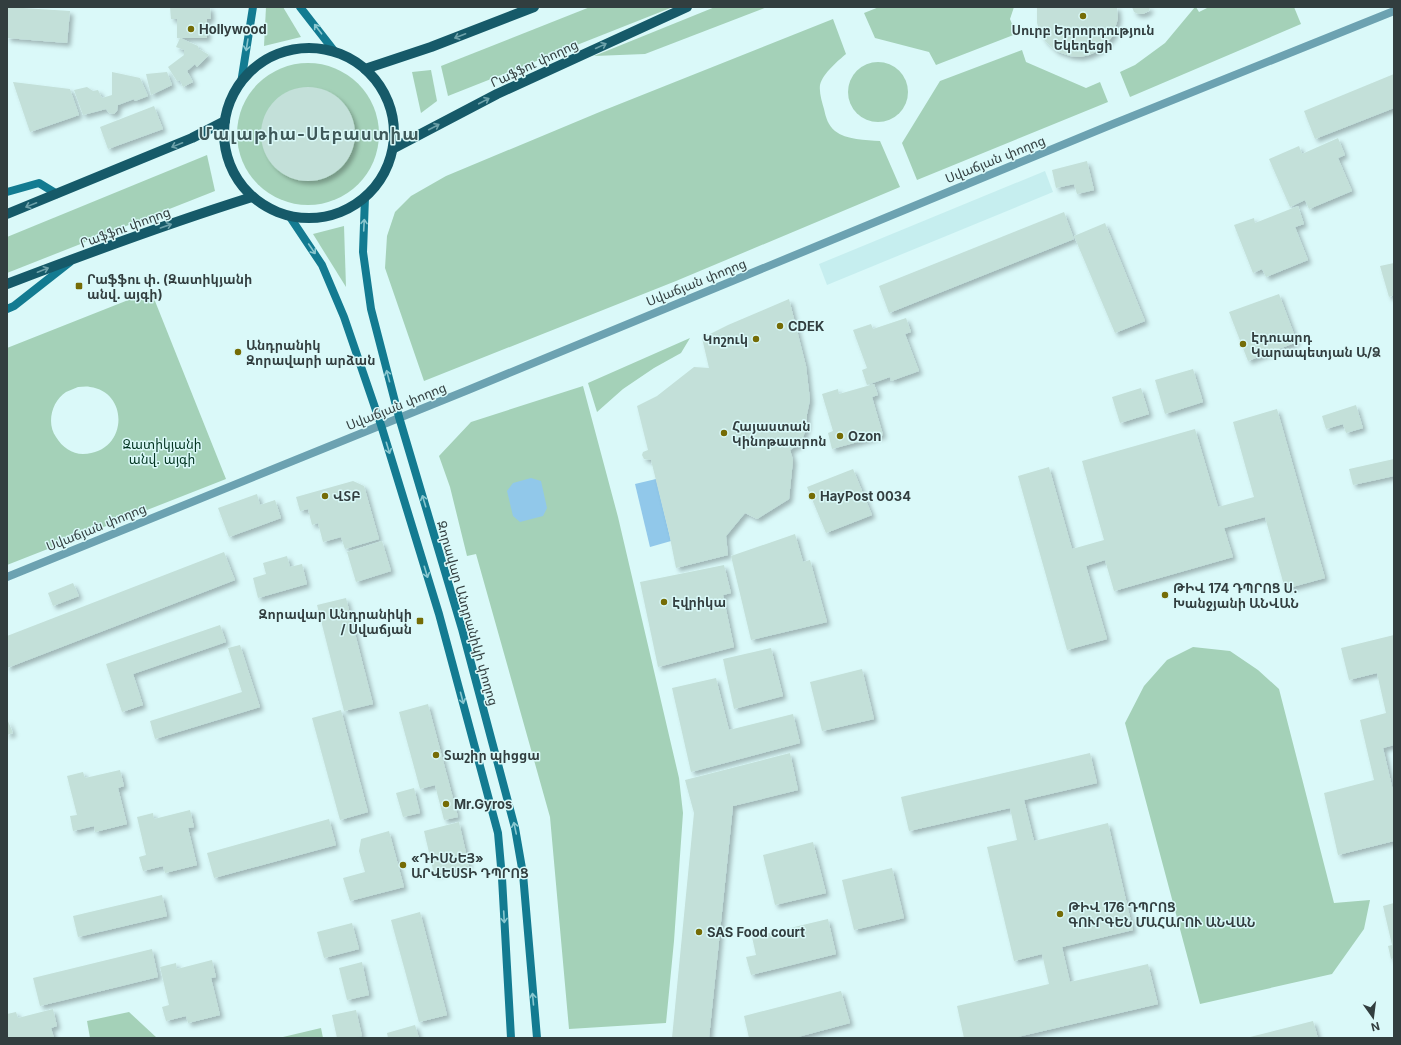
<svg xmlns="http://www.w3.org/2000/svg" width="1401" height="1045" font-family="Inter,'Noto Sans Armenian',sans-serif">
  <style>
    .built { fill: #c6eeef }
    .green { fill: #a4d1b8; fill-rule: evenodd }
    .water { fill: #91c8ea }
    .building { fill: #c3e0d9; filter: url(#shadow) }
    .lines { fill: none; stroke-linecap: round; stroke-linejoin: round }
    .tertiary { stroke: #6ca2b1; stroke-width: 8 }
    .secondary { stroke: #137b91; stroke-width: 8 }
    .primary { stroke: #165a69; stroke-width: 10 }
    .oneway { stroke: #8ac7cf }
    .oneway2 { stroke: #6ea2aa }
    .poi-dot { fill: #756c06; stroke: #daf9f9; stroke-width: 1.5 }
    .labels { text-anchor: middle; dominant-baseline: central; stroke-width: 3; stroke-linejoin: round; paint-order: stroke }
    .poi-label { font-size: 13px; font-weight: bold; fill: #323e3f; stroke: #daf9f9; text-anchor: start }
    .street-label { font-size: 13px; fill: #323e3f; stroke: #daf9f9 }
    .park-label { font-size: 13px; fill: #033521; stroke: #daf9f9 }
    .district-label { font-size: 17px; font-weight: bold; letter-spacing: 1px; fill: #3f595a; stroke: #daf9f9 }
  </style>
  <defs>
    <filter id="shadow"><feDropShadow dx="3.5" dy="3.5" stdDeviation="2" flood-color="#0004"/></filter>
  </defs>
  <rect width="100%" height="100%" fill="#daf9f9"/>
  <!-- built -->
  <path class="built" d="M1045,171L1053,192L827,285L819,264Z"/>
  <!-- green -->
  <g class="green">
    <path d="M266,7H283L301,37L264,46Z"/>
    <path d="M590,7H673L448,96L441,66Z"/>
    <path d="M715,7H767L645,54L594,56Z"/>
    <path d="M879,7H1014L1010,19L1016,34L936,65L929,52L875,38L864,13Z"/>
    <path d="M1195,7H1196L1199,12L1209,7H1294L1301,24L1130,97L1120,72L1135,65L1165,43Z"/>
    <path d="M833,19L846,54C838,61 823,73 820,85C819,93 822,102 824,109C826,118 828,125 835,131C846,140 866,140 880,141L900,187L676,281L424,381L385,268L387,236L395,212L411,196L446,176L602,111Z"/>
    <path d="M1022,50L1026,62L1086,88L1100,82L1108,102L917,180L902,143L940,81Z"/>
    <circle cx="878" cy="92" r="30"/>
    <circle cx="308" cy="134" r="71"/>
    <path d="M431,70L437,101L421,113L412,72Z"/>
    <path d="M207,155L215,191L7,273V237Z"/>
    <path d="M344,226L346,287L313,234Z"/>
    <path d="M151,291L226,479L7,565V348ZM78,387C82,387 86,386 90,387C130,392 128,453 83,454C72,454 62,447 56,437C46,423 52,401 66,392C70,390 74,389 78,387Z"/>
    <path d="M690,338L681,353L654,368L623,389L597,412L588,383Z"/>
    <path d="M583,386L618,517L679,778L683,813L674,941L666,1023L569,1029L550,817L476,554L467,556L450,487L439,456L471,422Z"/>
    <path d="M1193,647L1230,651L1258,670L1279,689L1334,903L1370,900L1364,929L1332,974L1200,1004L1125,723L1144,686L1167,660Z"/>
    <path d="M129,1012L157,1038H90L87,1021Z"/>
    <path d="M321,1028L323,1038H283V1037Z"/>
  </g>
  <!-- water -->
  <g class="water">
    <path d="M531,478L541,481L547,508L543,516L520,522L513,516L507,491L513,483Z"/>
    <path d="M656,479L671,541L650,547L635,484Z"/>
  </g>
  <!-- building -->
  <g class="building">
    <path d="M7,7L70,11L67,43L7,38Z"/>
    <path d="M170,7H210L211,19H207V38H177V19H171Z"/>
    <path d="M1037,7H1117L1118,18L1113,36L1100,50L1089,55L1080,57L1070,56L1056,51L1045,41L1040,33L1037,23Z"/>
    <path d="M1132,7H1150L1149,11L1143,14H1138L1134,12Z"/>
    <path d="M180,38L198,46L199,49L209,55L197,67L195,64L187,71L193,82L183,87L180,80L177,81L168,67L184,55V50L176,47Z"/>
    <path d="M112,72L140,78L148,96L135,101L134,99L118,105L117,111L114,114L109,113L106,109L83,115L74,90L87,87L93,91L98,90L102,98L112,95Z"/>
    <path d="M167,72L172,85L151,95L146,74Z"/>
    <path d="M1394,74V108L1315,139L1304,111Z"/>
    <path d="M13,82L70,89L79,115L30,132Z"/>
    <circle cx="308" cy="134" r="47"/>
    <path d="M154,106L163,129L108,149L100,127Z"/>
    <path d="M1338,138L1345,155L1338,158L1352,191L1309,209L1305,200L1290,207L1269,159L1299,146L1302,154Z"/>
    <path d="M1087,161L1094,190L1077,194L1074,184L1056,188L1052,170Z"/>
    <path d="M1298,206L1304,224L1295,227L1308,260L1266,277L1262,269L1253,273L1234,225L1254,218L1255,223Z"/>
    <path d="M1064,212L1074,239L889,313L879,286Z"/>
    <path d="M1105,223L1145,321L1115,333L1074,236Z"/>
    <path d="M1394,263V295L1389,297L1380,266Z"/>
    <path d="M1279,294L1297,342L1248,361L1229,312Z"/>
    <path d="M789,299L806,366L810,400L807,414V426L801,443L790,450L793,460L789,499L757,519L745,513L726,536L728,555L676,568L669,533L651,460L644,459L642,455L643,452L648,450L637,406L657,396L694,367L709,368L702,338L728,325Z"/>
    <path d="M906,318L911,332L905,334L919,371L891,381L890,377L867,385L862,370L867,368L853,330L871,324L873,329Z"/>
    <path d="M1193,369L1203,402L1165,414L1155,380Z"/>
    <path d="M874,384L878,395L872,397L883,435L832,449L828,433L833,431L822,394L838,389L839,394Z"/>
    <path d="M1141,388L1149,414L1120,423L1112,397Z"/>
    <path d="M1356,405L1363,428L1346,433L1343,424L1326,429L1322,416Z"/>
    <path d="M1277,409L1325,578L1285,589L1265,517L1224,528L1233,557L1114,591L1105,560L1086,566L1107,639L1067,650L1018,476L1049,467L1072,549L1104,540L1082,461L1195,429L1218,507L1254,497L1233,422Z"/>
    <path d="M1394,459V476L1353,485L1349,469Z"/>
    <path d="M853,469L872,515L826,533L807,487Z"/>
    <path d="M353,481L364,486L379,539L345,549L341,537L323,542L318,523L312,525L308,509L300,511L296,497Z"/>
    <path d="M257,494L260,505L275,500L281,518L229,537L218,508Z"/>
    <path d="M795,534L803,562L810,560L827,622L751,640L731,556Z"/>
    <path d="M382,541L391,571L356,582L347,552Z"/>
    <path d="M224,552L235,580L7,668V636Z"/>
    <path d="M287,556L290,567L302,564L307,584L258,598L253,578L266,574L263,563Z"/>
    <path d="M724,565L731,593L723,595L734,647L658,667L640,582Z"/>
    <path d="M73,583L79,596L53,606L48,593Z"/>
    <path d="M346,598L373,704L344,711L317,605Z"/>
    <path d="M220,625L226,642L133,674L143,705L122,712L106,664Z"/>
    <path d="M1394,635V745L1383,748L1394,795V841L1338,855L1324,793L1374,780L1360,720L1386,713L1377,673L1349,680L1341,648Z"/>
    <path d="M240,645L260,707L155,739L150,721L242,692L228,648Z"/>
    <path d="M771,648L783,696L734,709L723,659Z"/>
    <path d="M862,669L874,719L822,731L810,682Z"/>
    <path d="M716,678L729,730L793,714L800,743L691,772L672,688Z"/>
    <path d="M428,704L458,817L444,820L435,785L420,789L399,712Z"/>
    <path d="M341,710L368,812L340,820L312,718Z"/>
    <path d="M7,719L13,733L7,735Z"/>
    <path d="M790,753L798,790L733,806L709,1038H672L694,813L685,780Z"/>
    <path d="M1090,753L1097,783L1024,800L1034,841L1108,823L1133,930L1062,947L1070,982L1148,964L1158,1004L1013,1038H964L957,1006L1049,984L1042,954L1014,961L987,847L1017,840L1010,808L909,831L901,797Z"/>
    <path d="M120,770L124,786L118,788L127,824L95,832L94,826L73,831L70,816L77,815L67,776L83,772L85,778Z"/>
    <path d="M414,788L420,813L403,817L396,793Z"/>
    <path d="M190,810L194,827L188,828L197,865L165,873L163,866L143,871L139,857L146,855L137,817L153,813L154,819Z"/>
    <path d="M329,819L336,845L214,878L207,853Z"/>
    <path d="M459,822L469,866L434,874L424,831Z"/>
    <path d="M389,831L404,887L350,901L343,878L365,872L359,851L361,839Z"/>
    <path d="M813,842L826,893L775,905L763,855Z"/>
    <path d="M892,868L904,918L854,930L842,880Z"/>
    <path d="M162,895L167,916L78,937L73,916Z"/>
    <path d="M1394,903V958L1391,959L1388,946L1392,945L1383,906Z"/>
    <path d="M420,912L447,1015L419,1022L391,920Z"/>
    <path d="M828,919L836,954L751,975L746,957L756,955L752,937Z"/>
    <path d="M352,923L359,949L324,958L317,932Z"/>
    <path d="M152,949L158,977L40,1006L33,978Z"/>
    <path d="M212,960L216,977L211,978L220,1015L188,1023L186,1016L166,1021L162,1007L169,1005L160,967L176,963L177,969Z"/>
    <path d="M362,962L369,995L347,1000L339,968Z"/>
    <path d="M841,991L850,1023L794,1038H749L744,1016Z"/>
    <path d="M53,1009L57,1026L51,1028L54,1038H7V1014L16,1012L18,1018Z"/>
    <path d="M356,1010L362,1036L351,1038H337L332,1015Z"/>
    <path d="M1313,1021L1318,1038H1251L1250,1037Z"/>
    <path d="M415,1025L419,1038H388L387,1033Z"/>
  </g>
  <g class="lines">
    <!-- tertiary -->
    <path class="tertiary" d="M7,577L468,390L1113,124L1394,11"/>
    <!-- secondary -->
    <g class="secondary">
      <path d="M300,7L335,52"/>
      <path d="M241,83L253,7"/>
      <path d="M7,192L39,183L57,194"/>
      <path d="M365,197L363,252L371,309L399,417L462,629L515,828L523,874L537,1038"/>
      <path d="M290,217L322,265L344,317L381,425L439,614L498,833L502,878L511,1038"/>
      <path d="M7,309L14,306L70,262"/>
    </g>
    <!-- primary -->
    <g class="primary">
      <circle cx="309" cy="133" r="85"/>
      <path d="M365,69L431,47L534,7"/>
      <path d="M394,148L497,94L687,7"/>
      <path d="M7,214L192,138L225,121"/>
      <path d="M7,284C88,253 169,223 252,197"/>
    </g>
  </g>
  <!-- one-way arrows -->
  <defs><path id="oneway-shaft" d="M-6 0H5M1.5-3L5.5 0L1.5 3" fill="none" stroke-width="1.6" stroke-linecap="round" stroke-linejoin="round"/></defs>
  <g class="oneway">
    <use href="#oneway-shaft" transform="translate(318 29) rotate(-127)"/>
    <use href="#oneway-shaft" transform="translate(247 45) rotate(99)"/>
    <use href="#oneway-shaft" transform="translate(364 225) rotate(-87)"/>
    <use href="#oneway-shaft" transform="translate(312 249) rotate(56)"/>
    <use href="#oneway-shaft" transform="translate(388 376) rotate(-105)"/>
    <use href="#oneway-shaft" transform="translate(388 448) rotate(73)"/>
    <use href="#oneway-shaft" transform="translate(424 501) rotate(-107)"/>
    <use href="#oneway-shaft" transform="translate(426 572) rotate(73)"/>
    <use href="#oneway-shaft" transform="translate(462 698) rotate(75)"/>
    <use href="#oneway-shaft" transform="translate(515 828) rotate(-102)"/>
    <use href="#oneway-shaft" transform="translate(504 917) rotate(87)"/>
    <use href="#oneway-shaft" transform="translate(533 999) rotate(-95)"/>
  </g>
  <g class="oneway2">
    <use href="#oneway-shaft" transform="translate(460 36) rotate(159)"/>
    <use href="#oneway-shaft" transform="translate(601 46) rotate(-25)"/>
    <use href="#oneway-shaft" transform="translate(484 101) rotate(-28)"/>
    <use href="#oneway-shaft" transform="translate(434 127) rotate(-27)"/>
    <use href="#oneway-shaft" transform="translate(177 145) rotate(158)"/>
    <use href="#oneway-shaft" transform="translate(31 205) rotate(158)"/>
    <use href="#oneway-shaft" transform="translate(166 226) rotate(-19)"/>
    <use href="#oneway-shaft" transform="translate(43 270) rotate(-21)"/>
  </g>
  <!-- markers -->
  <g class="poi-dot">
    <circle cx="1083" cy="16" r="4"/>
    <circle cx="191" cy="29" r="4"/>
    <rect x="75" y="282" width="8" height="8" rx="2"/>
    <circle cx="780" cy="326" r="4"/>
    <circle cx="756" cy="339" r="4"/>
    <circle cx="1243" cy="344" r="4"/>
    <circle cx="238" cy="352" r="4"/>
    <circle cx="724" cy="433" r="4"/>
    <circle cx="840" cy="436" r="4"/>
    <circle cx="325" cy="496" r="4"/>
    <circle cx="812" cy="496" r="4"/>
    <circle cx="1165" cy="595" r="4"/>
    <circle cx="664" cy="602" r="4"/>
    <rect x="416" y="617" width="8" height="8" rx="2"/>
    <circle cx="436" cy="755" r="4"/>
    <circle cx="446" cy="804" r="4"/>
    <circle cx="403" cy="865" r="4"/>
    <circle cx="1060" cy="914" r="4"/>
    <circle cx="699" cy="932" r="4"/>
  </g>
  <g class="labels">
    <!-- poi labels -->
    <g class="poi-label">
      <text x="199" y="29">Hollywood</text>
      <text x="1083" y="30" text-anchor="middle">Սուրբ Երրորդություն<tspan x="1083" dy="15">Եկեղեցի</tspan></text>
      <text x="87" y="279">Րաֆֆու փ. (Զատիկյանի<tspan x="87" dy="15">անվ. այգի)</tspan></text>
      <text x="788" y="326">CDEK</text>
      <text x="1251" y="337">Էդուարդ<tspan x="1251" dy="15">Կարապետյան Ա/Ձ</tspan></text>
      <text x="748" y="339" text-anchor="end">Կոշուկ</text>
      <text x="246" y="345">Անդրանիկ<tspan x="246" dy="15">Զորավարի արձան</tspan></text>
      <text x="732" y="426">Հայաստան<tspan x="732" dy="15">Կինոթատրոն</tspan></text>
      <text x="848" y="436">Ozon</text>
      <text x="333" y="496">ՎՏԲ</text>
      <text x="820" y="496">HayPost 0034</text>
      <text x="1173" y="588">ԹԻՎ 174 ԴՊՐՈՑ Ս.<tspan x="1173" dy="15">Խանջյանի ԱՆՎԱՆ</tspan></text>
      <text x="672" y="602">Էվրիկա</text>
      <text x="412" y="614" text-anchor="end">Զորավար Անդրանիկի<tspan x="412" dy="15">/ Սվաճյան</tspan></text>
      <text x="444" y="755">Տաշիր պիցցա</text>
      <text x="454" y="804">Mr.Gyros</text>
      <text x="411" y="858">«ԴԻՍՆԵՅ»<tspan x="411" dy="15">ԱՐՎԵՍՏԻ ԴՊՐՈՑ</tspan></text>
      <text x="1068" y="907">ԹԻՎ 176 ԴՊՐՈՑ<tspan x="1068" dy="15">ԳՈՒՐԳԵՆ ՄԱՀԱՐՈՒ ԱՆՎԱՆ</tspan></text>
      <text x="707" y="932">SAS Food court</text>
    </g>
    <!-- street labels -->
    <g class="street-label">
      <text transform="translate(534 63) rotate(-25)">Րաֆֆու փողոց</text>
      <text transform="translate(995 159) rotate(-22)">Սվաճյան փողոց</text>
      <text transform="translate(125 227) rotate(-20)">Րաֆֆու փողոց</text>
      <text transform="translate(696 282) rotate(-22)">Սվաճյան փողոց</text>
      <text transform="translate(396 406) rotate(-22)">Սվաճյան փողոց</text>
      <text transform="translate(96 527) rotate(-22)">Սվաճյան փողոց</text>
      <text transform="translate(468 613) rotate(74)">Զորավար Անդրանիկի փողոց</text>
    </g>
    <!-- park labels -->
    <g class="park-label">
      <text x="162" y="444">Զատիկյանի<tspan x="162" dy="15">անվ. այգի</tspan></text>
    </g>
    <!-- district labels -->
    <g class="district-label">
      <text x="309" y="134">Մալաթիա-Սեբաստիա</text>
    </g>
  </g>
  <!-- border -->
  <rect width="1401" height="1045" fill="none" stroke="#323e3f" stroke-width="16"/>
  <!-- north arrow -->
  <g transform="translate(1373 1017) rotate(166)" stroke="#daf9f9" stroke-width="3" paint-order="stroke">
  <path d="M0-3L7 15L0 10L-7 15Z" fill="#323e3f"/>
  <text y="-6" font-size="11" font-weight="bold" text-anchor="middle" fill="#323e3f">N</text>
  </g>
</svg>
